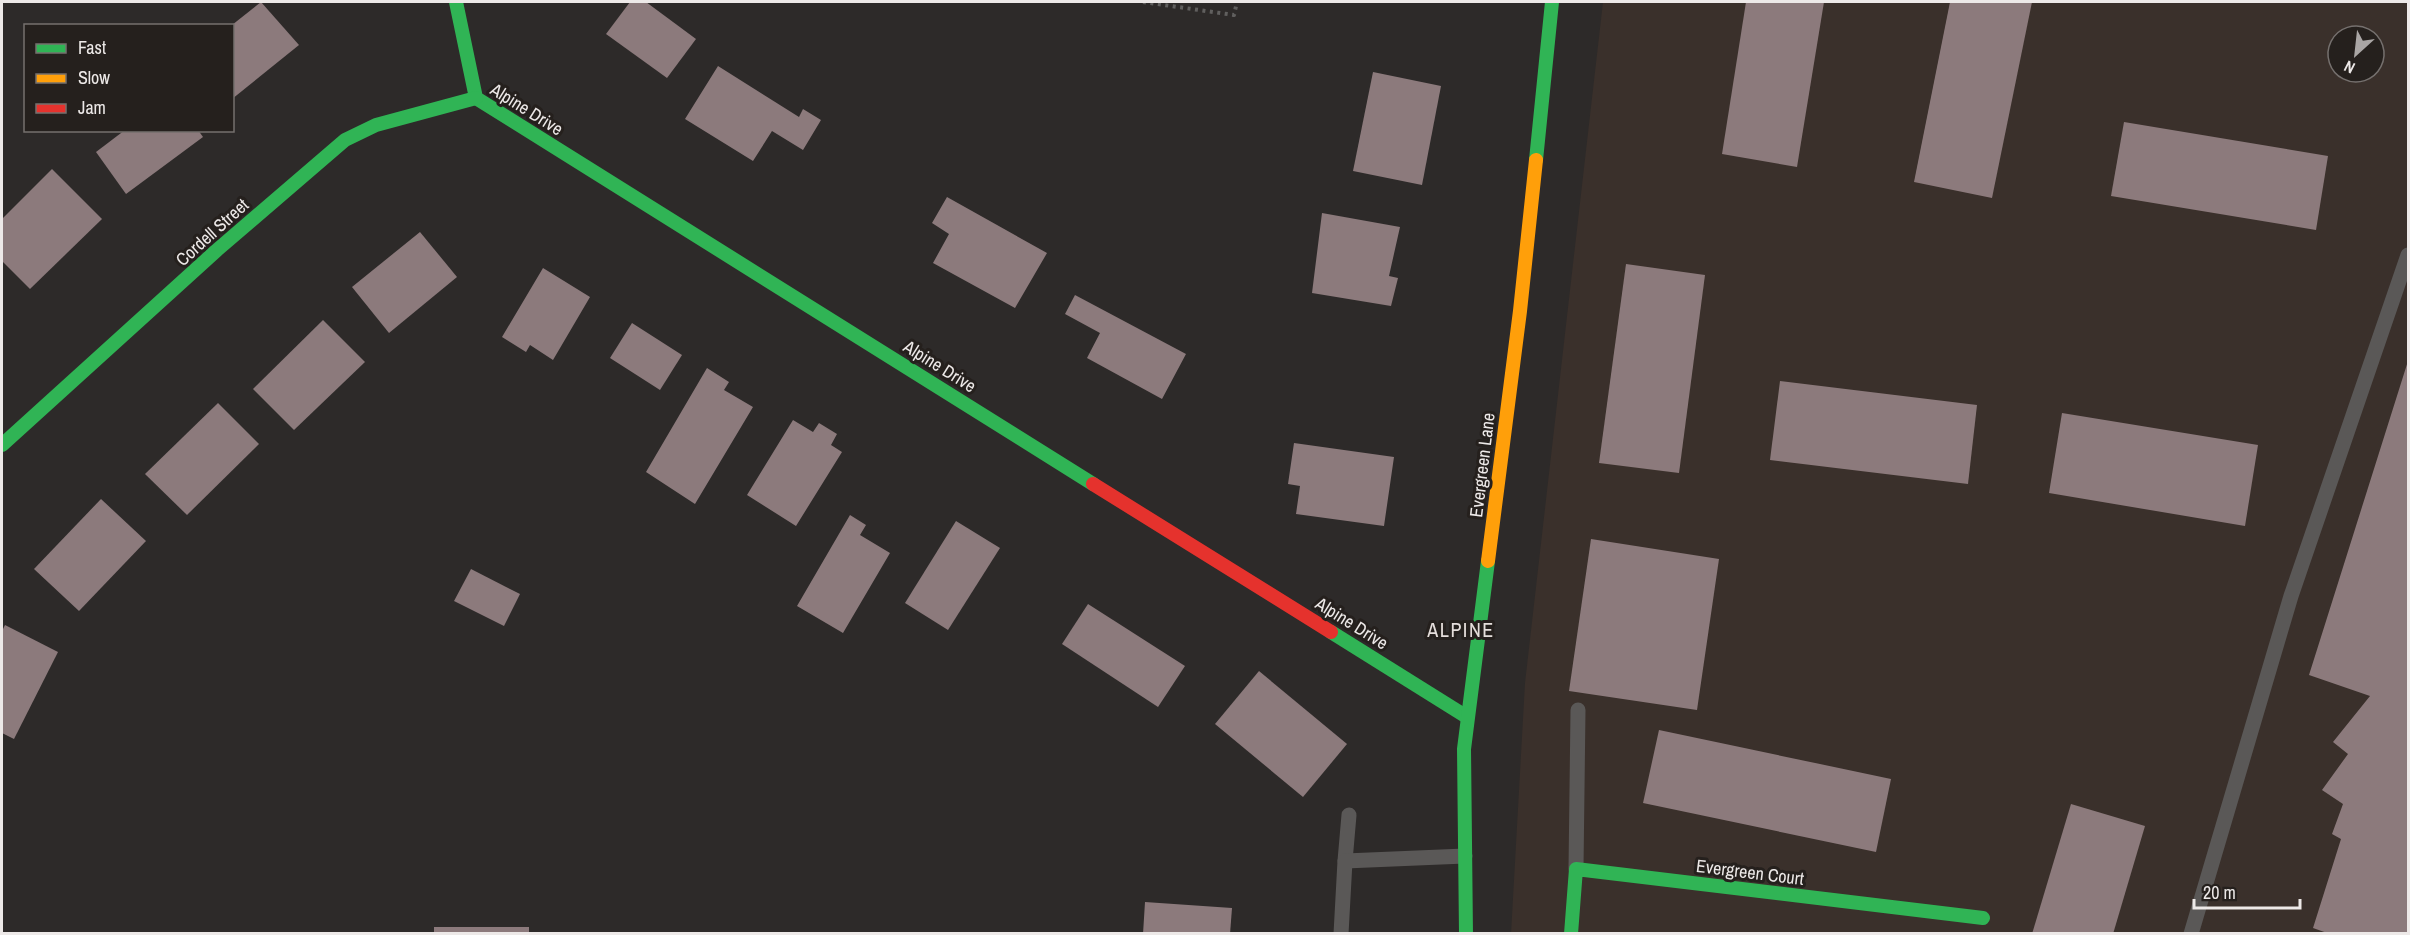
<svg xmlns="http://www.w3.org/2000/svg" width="2410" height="935" font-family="'Archivo Narrow',sans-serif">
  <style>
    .built { fill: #3a302b; fill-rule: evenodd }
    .building { fill: #8c7a7c }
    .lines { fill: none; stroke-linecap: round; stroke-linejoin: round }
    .path { stroke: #605f5e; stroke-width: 4; stroke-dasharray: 3 4.5; stroke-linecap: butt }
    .lane { stroke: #5a5857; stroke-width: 15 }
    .fast { stroke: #30b455; stroke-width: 14 }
    .slow { stroke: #ff9f0a; stroke-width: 14 }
    .jam { stroke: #e5322d; stroke-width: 14 }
    .labels { text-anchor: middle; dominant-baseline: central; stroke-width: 6; stroke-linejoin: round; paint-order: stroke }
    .street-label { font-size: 18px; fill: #ede9e8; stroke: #25201d }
    .neighbourhood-label { font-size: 20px; letter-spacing: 1.5px; fill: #e5dedb; stroke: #25201d }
  </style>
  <rect width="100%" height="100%" fill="#2d2a29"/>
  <!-- built -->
  <path class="built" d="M1603,2H2408V933L1511,934L1525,683ZM2338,36H2374V72H2338Z"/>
  <!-- building -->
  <g class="building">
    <path d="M261,2L299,45L232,99V25Z"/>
    <path d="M630,2H646L696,39L667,78L606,34Z"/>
    <path d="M1746,2H1824L1797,167L1722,154Z"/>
    <path d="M1950,2H2032L1992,198L1914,182Z"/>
    <path d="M718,66L799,117L803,109L821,120L803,150L772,131L753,161L685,119Z"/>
    <path d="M1373,72L1441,86L1422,185L1353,171Z"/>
    <path d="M2124,122L2328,156L2316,230L2111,196Z"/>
    <path d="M125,130H198L203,137L126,194L96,152Z"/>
    <path d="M52,169L102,219L30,289L2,261V219Z"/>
    <path d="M947,197L1047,253L1015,308L933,263L949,234L932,223Z"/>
    <path d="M1322,213L1400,227L1389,276L1398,278L1391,306L1312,293Z"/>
    <path d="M420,232L457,277L389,333L352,287Z"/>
    <path d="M1626,264L1705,275L1679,473L1599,463Z"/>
    <path d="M543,268L590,297L553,360L530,345L526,352L502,337Z"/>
    <path d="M1075,295L1186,354L1162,399L1087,358L1100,333L1065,314Z"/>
    <path d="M323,320L365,362L294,430L253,389Z"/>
    <path d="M632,323L682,355L660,390L610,358Z"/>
    <path d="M2408,361V934H2330L2313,928L2341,839L2332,834L2343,804L2322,790L2348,754L2333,742L2370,696L2309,675Z"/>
    <path d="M707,368L729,382L724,390L753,407L695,504L646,472Z"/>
    <path d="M1780,381L1977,405L1968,484L1770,460Z"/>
    <path d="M218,403L259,444L187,515L145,474Z"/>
    <path d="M2062,413L2258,445L2245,526L2049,493Z"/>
    <path d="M793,420L813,432L819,423L837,434L831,445L842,452L796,526L747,495Z"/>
    <path d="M1294,443L1394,457L1384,526L1296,514L1300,486L1288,484Z"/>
    <path d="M101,499L146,541L79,611L34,569Z"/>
    <path d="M850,515L866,525L860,535L890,553L843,633L797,606Z"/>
    <path d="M956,521L1000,548L948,630L905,603Z"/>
    <path d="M1591,539L1719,559L1697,710L1569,691Z"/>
    <path d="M471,569L520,594L504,626L454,601Z"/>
    <path d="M1088,604L1185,666L1158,707L1062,644Z"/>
    <path d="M5,625L58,652L14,739L2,733V631Z"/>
    <path d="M1259,671L1347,744L1303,797L1215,724Z"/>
    <path d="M1659,730L1891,779L1876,852L1643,803Z"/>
    <path d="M2071,804L2145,826L2113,934H2032Z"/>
    <path d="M1145,902L1232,908L1230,934H1143Z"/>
    <rect x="434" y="927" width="95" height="7"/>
  </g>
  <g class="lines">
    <!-- path -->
    <path class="path" d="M1143,2L1234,15L1237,2"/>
    <!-- lane -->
    <g class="lane">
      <path d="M1345,861L1349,815"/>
      <path d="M1576,869L1578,710"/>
      <path d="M1341,934L1345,861L1465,856"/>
      <path d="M2191,934L2291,596L2408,255"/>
    </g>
    <!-- fast -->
    <g class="fast">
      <path d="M456,2L476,98L1093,484"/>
      <path d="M1536,160L1552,2"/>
      <path d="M2,445L217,250L345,140L376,125L476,98"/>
      <path d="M1331,632L1467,717"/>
      <path d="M1466,934L1464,749L1488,561"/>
      <path d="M1571,934L1576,869L1983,918"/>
    </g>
    <!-- slow -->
    <path class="slow" d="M1488,561L1520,311L1536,160"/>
    <!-- jam -->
    <path class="jam" d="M1093,484L1331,632"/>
  </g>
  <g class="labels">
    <!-- street labels -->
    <g class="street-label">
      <text transform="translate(527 109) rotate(32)">Alpine Drive</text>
      <text transform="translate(212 232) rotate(-42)">Cordell Street</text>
      <text transform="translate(940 366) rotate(32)">Alpine Drive</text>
      <text transform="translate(1482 465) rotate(-83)">Evergreen Lane</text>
      <text transform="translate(1352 623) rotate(32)">Alpine Drive</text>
      <text transform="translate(1750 872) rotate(7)">Evergreen Court</text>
    </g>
    <!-- neighbourhood labels -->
    <g class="neighbourhood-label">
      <text x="1461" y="629">ALPINE</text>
    </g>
  </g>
  <!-- border -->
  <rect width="2410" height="935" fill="none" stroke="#ede9e8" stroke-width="6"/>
  <!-- legend -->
  <rect x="24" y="24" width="210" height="108" fill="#25201d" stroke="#75706e" stroke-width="1.5"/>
  <rect x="36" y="44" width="30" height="9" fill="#30b455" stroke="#75706e" stroke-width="1.5"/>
  <text x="78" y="54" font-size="18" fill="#ede9e8">Fast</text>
  <rect x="36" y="74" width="30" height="9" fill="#ff9f0a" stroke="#75706e" stroke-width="1.5"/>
  <text x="78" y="84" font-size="18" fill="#ede9e8">Slow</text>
  <rect x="36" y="104" width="30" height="9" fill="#e5322d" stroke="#75706e" stroke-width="1.5"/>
  <text x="78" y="114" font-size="18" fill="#ede9e8">Jam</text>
  <!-- north arrow -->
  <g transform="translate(2356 54) rotate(207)"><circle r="28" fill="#25201d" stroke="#75706e" stroke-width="1.5"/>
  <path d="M0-4.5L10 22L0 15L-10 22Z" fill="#aaa6a5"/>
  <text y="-9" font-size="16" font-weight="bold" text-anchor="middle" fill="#ede9e8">N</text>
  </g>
  <!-- scale -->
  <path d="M2194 899v9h106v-9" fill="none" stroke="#ede9e8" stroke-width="3"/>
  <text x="2203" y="899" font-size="18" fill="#ede9e8" stroke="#25201d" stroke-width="4.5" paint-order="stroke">20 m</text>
</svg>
